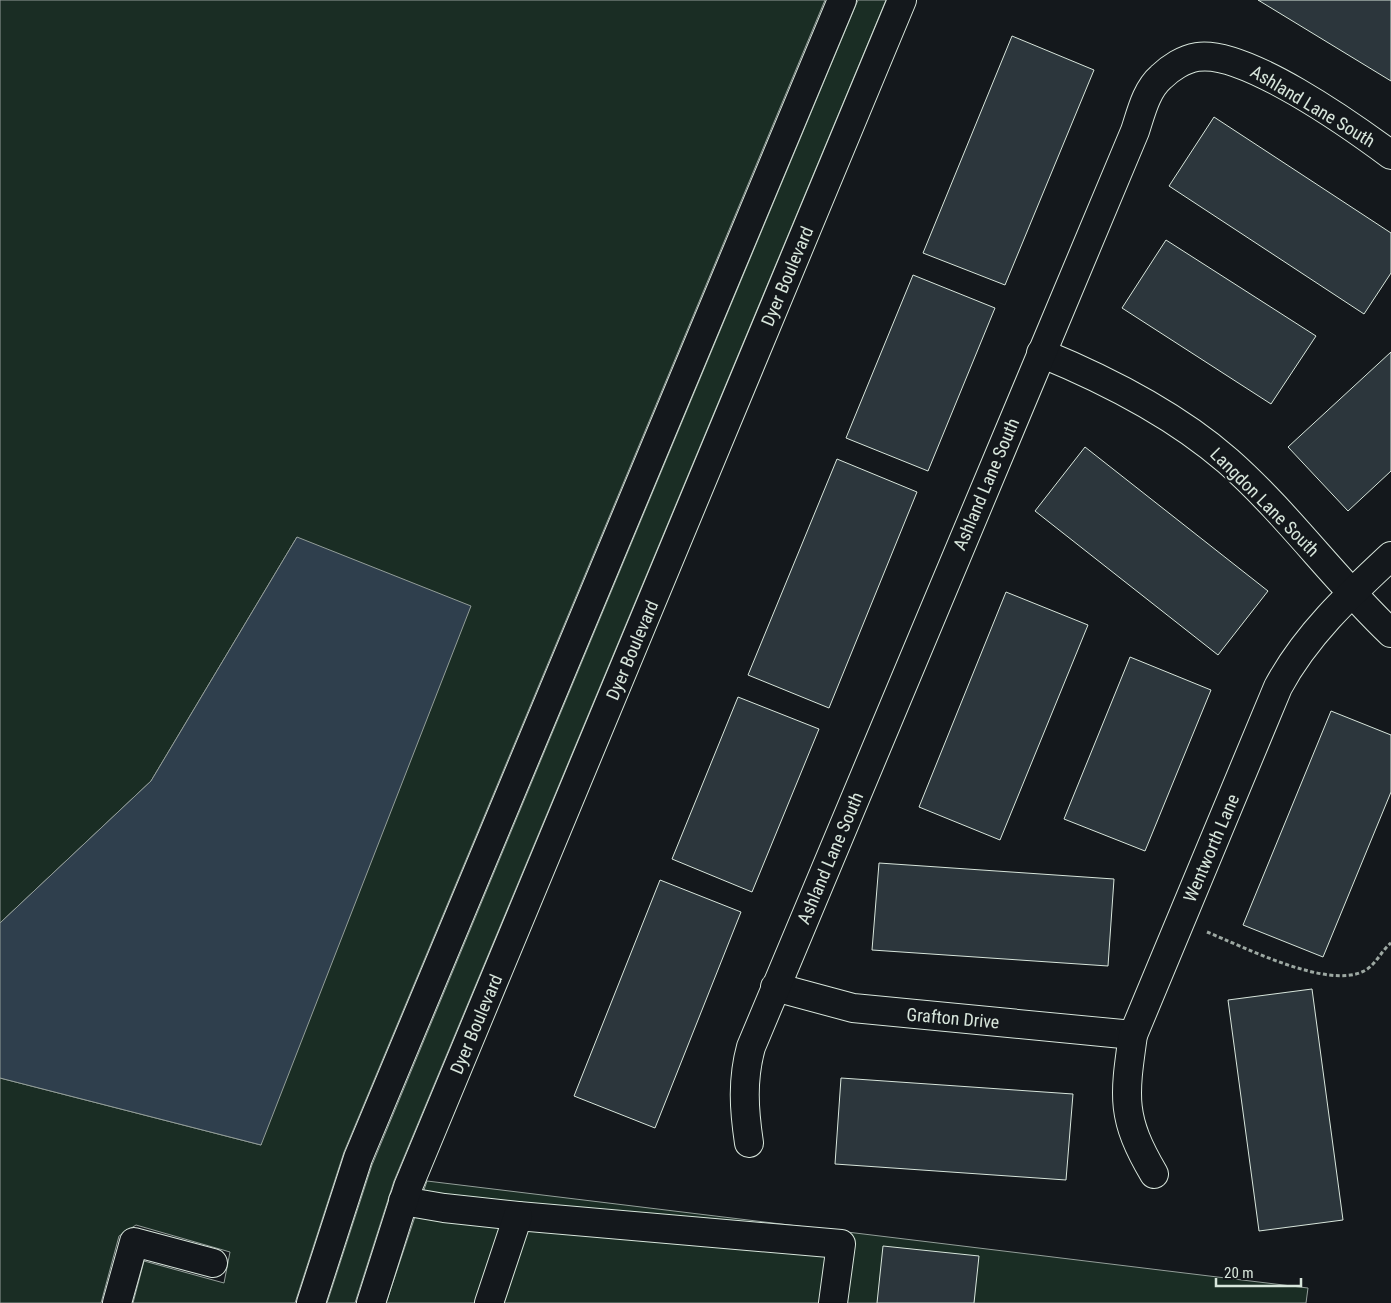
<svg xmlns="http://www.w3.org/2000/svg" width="1391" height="1303" font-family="'Roboto Condensed',sans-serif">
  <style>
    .green { fill: #1a2d24; stroke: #939e99 }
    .water { fill: #2f3f4d; stroke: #939e99 }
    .building { fill: #2c363c; stroke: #d8e6dc }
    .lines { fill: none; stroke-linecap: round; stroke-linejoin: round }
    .minor-casing { stroke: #d8e6dc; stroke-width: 30 }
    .major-casing { stroke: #d8e6dc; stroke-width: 30 }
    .path { stroke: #9da8a2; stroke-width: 3; stroke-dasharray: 4 2.5; stroke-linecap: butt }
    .minor { stroke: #14181c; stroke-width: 28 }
    .major { stroke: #14181c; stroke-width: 28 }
    .labels { text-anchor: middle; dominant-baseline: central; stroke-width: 4; stroke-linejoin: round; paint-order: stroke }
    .street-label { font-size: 18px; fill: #d8e6dc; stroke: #14181c }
  </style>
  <rect width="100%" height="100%" fill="#14181c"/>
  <!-- green -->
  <g class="green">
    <path d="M0,0H825L344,1152L295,1303H133L144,1261L224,1283L230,1252L136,1225L119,1236L101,1303H0V1078L261,1145L297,537L151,781L0,923Z"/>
    <path d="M858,0H886L394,1181L355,1303H327L372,1165Z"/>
    <path d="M427,1181L1308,1288L1306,1303H386Z"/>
  </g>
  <!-- water -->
  <path class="water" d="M297,537L471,606L261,1145L0,1078V923L151,781Z"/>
  <!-- building -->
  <g class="building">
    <path d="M1258,0H1391V81Z"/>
    <path d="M1012,36L1094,70L1005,285L923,253Z"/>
    <path d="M1214,117L1391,233V273L1364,314L1169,186Z"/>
    <path d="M1166,240L1316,336L1271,404L1122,308Z"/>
    <path d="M913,275L995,308L928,471L846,438Z"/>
    <path d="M1391,352V471L1348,511L1288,447Z"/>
    <path d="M1085,447L1268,591L1218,655L1035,511Z"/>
    <path d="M837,459L917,492L829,708L748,675Z"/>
    <path d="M1006,592L1088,625L1000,840L919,807Z"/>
    <path d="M1130,657L1211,690L1145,851L1064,819Z"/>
    <path d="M738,697L819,729L752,892L672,859Z"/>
    <path d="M1331,711L1391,735V792L1323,957L1243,925Z"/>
    <path d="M879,863L1114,879L1108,966L872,950Z"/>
    <path d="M660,880L741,912L655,1128L574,1096Z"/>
    <path d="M1312,989L1343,1220L1259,1231L1228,1000Z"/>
    <path d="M841,1078L1073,1094L1066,1180L835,1164Z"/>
    <path d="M883,1246L979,1256L974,1303H877Z"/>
  </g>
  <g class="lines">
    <defs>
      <g id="minor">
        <path d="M1041,353C1107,380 1174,414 1228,461C1287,513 1334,579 1391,633"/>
        <path d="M775,987L853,1008L1133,1035"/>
        <path d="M749,1143C744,1109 742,1080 751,1047L1135,131C1141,113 1146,90 1161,77C1170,68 1184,59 1197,57C1244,49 1352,126 1391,155"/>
        <path d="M1154,1174C1121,1118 1124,1098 1133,1035L1278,687C1306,635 1348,596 1391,556"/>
        <path d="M403,1201L444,1208L518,1216L841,1244L833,1303"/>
        <path d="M117,1303L134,1242L213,1263"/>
        <path d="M489,1303L518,1216"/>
      </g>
      <g id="major">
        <path d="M311,1303L358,1158L842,0"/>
        <path d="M371,1303L408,1187L902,0"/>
      </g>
    </defs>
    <!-- minor casing -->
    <use href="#minor" class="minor-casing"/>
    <!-- major casing -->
    <use href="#major" class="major-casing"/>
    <!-- path -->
    <path class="path" d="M1207,932C1244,947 1328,990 1364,971C1376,965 1381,951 1391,943"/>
    <!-- minor -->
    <use href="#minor" class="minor"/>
    <!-- major -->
    <use href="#major" class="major"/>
  </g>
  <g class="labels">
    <!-- street labels -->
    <g class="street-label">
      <text transform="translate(1313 106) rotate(31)">Ashland Lane South</text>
      <text transform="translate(787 276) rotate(-67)">Dyer Boulevard</text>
      <text transform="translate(986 484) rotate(-67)">Ashland Lane South</text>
      <text transform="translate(1265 502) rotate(45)">Langdon Lane South</text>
      <text transform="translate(632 650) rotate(-67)">Dyer Boulevard</text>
      <text transform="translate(1211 848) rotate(-67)">Wentworth Lane</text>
      <text transform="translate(830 858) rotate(-67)">Ashland Lane South</text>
      <text transform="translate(953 1018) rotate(5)">Grafton Drive</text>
      <text transform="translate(476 1024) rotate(-67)">Dyer Boulevard</text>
    </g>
  </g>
  <!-- scale -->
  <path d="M1216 1278v8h85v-8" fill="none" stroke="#d8e6dc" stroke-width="2.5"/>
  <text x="1224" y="1278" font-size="15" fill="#d8e6dc" stroke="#14181c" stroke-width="4" paint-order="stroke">20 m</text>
</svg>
